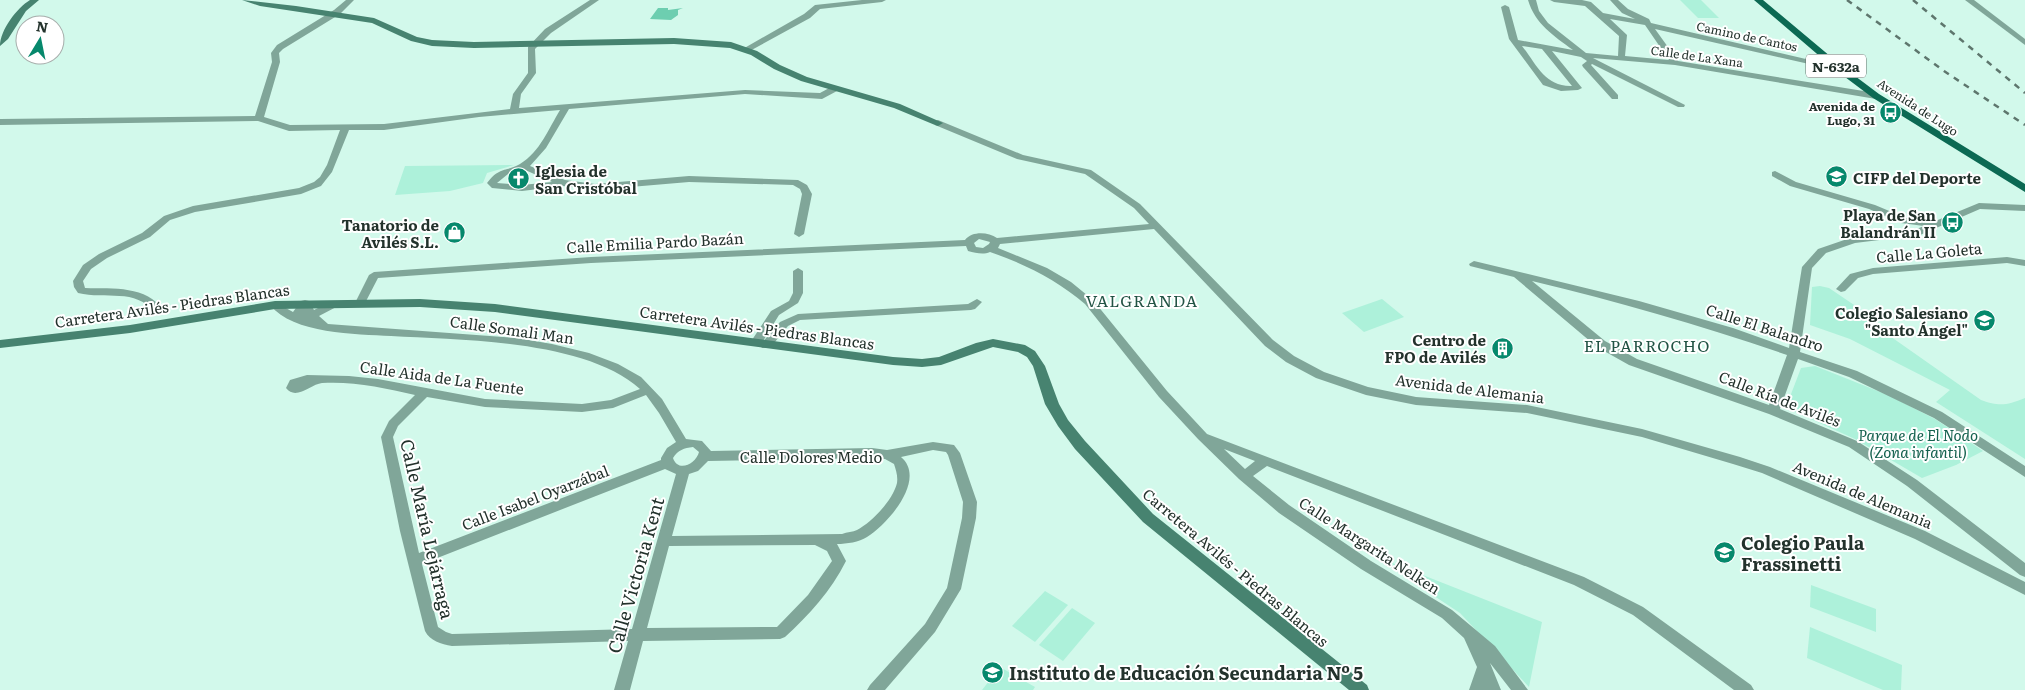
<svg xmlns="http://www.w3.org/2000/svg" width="2025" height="690" font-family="Literata,serif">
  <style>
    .green { fill: #adf1da }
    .water { fill: #6dceb0 }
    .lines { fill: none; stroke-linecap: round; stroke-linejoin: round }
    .street { fill: #80a699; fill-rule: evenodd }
    .secondary { fill: #478370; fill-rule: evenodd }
    .primary { fill: #0c6953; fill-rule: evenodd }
    .rail { stroke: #5e766d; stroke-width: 2.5; stroke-dasharray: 6 6; stroke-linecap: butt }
    .labels { text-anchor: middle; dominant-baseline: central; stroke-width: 4; stroke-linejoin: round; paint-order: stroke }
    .far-street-label { font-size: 12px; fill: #23322c; stroke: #fff }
    .far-poi-label { font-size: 12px; font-weight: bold; fill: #23322c; stroke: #fff; text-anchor: end }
    .shield { fill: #fff; stroke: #65706b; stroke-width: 1 }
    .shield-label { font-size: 14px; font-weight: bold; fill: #23322c }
    .poi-label { font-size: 15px; font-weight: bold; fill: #23322c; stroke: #fff; text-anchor: end }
    .street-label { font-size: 15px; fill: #23322c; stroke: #fff }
    .park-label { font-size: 15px; font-style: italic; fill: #13614e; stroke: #fff }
    .neighbourhood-label { font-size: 16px; letter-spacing: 1px; fill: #215344; stroke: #fff }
    .near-street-label { font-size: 18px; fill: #23322c; stroke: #fff }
    .near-poi-label { font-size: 18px; font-weight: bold; fill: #23322c; stroke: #fff; text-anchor: start }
  </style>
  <rect width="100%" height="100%" fill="#d2f9eb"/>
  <!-- green -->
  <g class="green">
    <path d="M1680,0H1701L1719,18H1698Z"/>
    <path d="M514,165L487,173L483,183L450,191L395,195L405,166Z"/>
    <path d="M1820,286L1829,288L1863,311L1857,313L1981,400C2000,407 2007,405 2025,398V459L1936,402L1950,390L1850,339L1810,325L1812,287Z"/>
    <path d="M1382,299L1404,317L1364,332L1342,313Z"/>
    <path d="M1815,366L1888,395L1935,419L1983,451L1956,465L1922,478L1855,439L1795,412L1788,402L1801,368Z"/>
    <path d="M1372,555L1542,622L1529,687L1460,613Z"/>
    <path d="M1811,585L1876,609V632L1810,607Z"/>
    <path d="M1045,591L1068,605L1035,642L1012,626Z"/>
    <path d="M1072,608L1095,623L1063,661L1039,645Z"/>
    <path d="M1810,627L1902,665L1901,690H1883L1807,658Z"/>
    <path d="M1000,667L1035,687L1033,690H982Z"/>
  </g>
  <!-- water -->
  <path class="water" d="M658,8H668V10L683,8L678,10V15L671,20L650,19Z"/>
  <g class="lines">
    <!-- street -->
    <g class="street">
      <path d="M346,0H354L340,14L283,49L279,53L280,62L264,117L290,125L384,124L510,109L513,94L528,73V47L545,29L590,0H599L551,33L535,49L536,73L521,94L519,108L745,90L820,93L831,87H837V91L822,99L745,94L569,109L546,148L530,166L565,180L595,184L689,176L798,180L807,185L812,194L804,234L799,237L794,234L802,194L800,189L793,185L689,182L595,190L563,186L522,191L492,188L487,183C500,166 506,172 520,164C540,152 549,128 560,110L479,117L384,130H349L332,172L321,186L301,194L195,212L170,220L150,237L107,258L91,269L83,281L85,288C114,289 146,285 164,311L163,313H155C135,287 106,300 78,293L74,287L73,281L83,265L99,254L142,233L164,216L193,206L299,188L314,182L320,177L327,165L340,130L289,131L258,121L0,125V119L255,116L272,62L271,53L277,45L334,10ZM523,169L552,182L522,185L497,183L508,174Z"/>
      <path d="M862,0H886L882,2L820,9L810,18L748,52L741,50L804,14L815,5Z"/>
      <path d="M1528,0H1536L1539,11L1548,23L1586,53L1618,56L1619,36L1585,6L1554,2L1550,0H1582L1591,2L1603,13L1635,19L1622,13L1610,0H1618L1628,9L1649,19L1651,23L1840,67L1844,69L1840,71L1655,29L1678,61L1876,93L1880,96L1876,99L1675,65L1593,58L1685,105L1684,107H1678L1592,64L1591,65L1618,95V99H1612L1583,67L1582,65L1587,61L1581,57L1552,51L1582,88L1578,90L1561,91L1543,85L1509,39L1501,7L1505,5L1509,7L1518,40L1573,50C1554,36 1535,24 1528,0ZM1610,19L1645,25L1669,60L1625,56L1627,35ZM1522,46L1542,49L1572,86C1545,87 1537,65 1522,46Z"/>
      <path d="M1965,0H1974L2025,39V45Z"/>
      <path d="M938,120L1023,155L1091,170L1140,204L1273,340L1294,356L1324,372L1368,387L1416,397L1527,405L1642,429L1740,457L1770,467L1925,531L2025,582V595L1915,539L1762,473L1733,464L1642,437L1527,413L1416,405L1366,395L1316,378L1286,362L1265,346L1154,229L1000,244L998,248L1047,268L1071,282L1093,300L1167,391L1207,434L1584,577L1643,607L1751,685L1754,690H1734L1633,615L1574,585L1267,466L1253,476L1289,505L1371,561L1452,610L1495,646L1528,690H1511L1490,663L1501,690H1469L1477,667L1464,638L1442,618L1361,569L1279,513L1239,479L1198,439L1159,397L1085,304C1057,280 1025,264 990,252C983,255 976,253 968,251L966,246L591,263L378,278L364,305H356L355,303L369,275L374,272L591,257L965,240C972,231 988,232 997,238L1149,224L1134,208L1085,174L1017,159L935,125V121ZM979,239L990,242L989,244L983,248L976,247L974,243ZM1224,449L1255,461L1245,469Z"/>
      <path d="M1775,171L1796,182L1875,205L1906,218L1923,219L1933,222L1979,203L2025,205V211L1980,209L1920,235L1855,243L1826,253L1812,268L1800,352L1857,371L1942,412L2025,466V477L1934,418L1849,377L1798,359L1780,409L1857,441L1917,480L2025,563V577L2020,575L1907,486L1849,447L1769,414L1629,365L1597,347L1514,277L1470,266L1469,264L1474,261L1639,301L1733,328L1789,348L1802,267L1818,249L1853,237L1914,230L1924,226L1901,223L1869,209L1790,186L1772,176V172ZM1532,281C1619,302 1703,326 1787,355L1769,405L1637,359L1605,341Z"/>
      <path d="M2007,257L2025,260V266L2007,263L1873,274L1858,278L1845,291L1841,292L1836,289L1850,274L1873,268Z"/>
      <path d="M798,268L803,271V293L798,303L779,315L760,346H752L750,343L771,311L789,301L793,293V271Z"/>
      <path d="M977,299L982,302L975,309L971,310L800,320L788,326L770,348H762L760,345L780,322L798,314L968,304Z"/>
      <path d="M305,300L309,301L314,310L332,301H340L341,303L340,305L319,316L328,324L517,338L552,344L589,353L618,364L641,377L662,399L686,439L702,441L711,451L872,448L887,450L933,442L954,445L960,453L977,502L976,518L961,589L935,632L885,690H867L870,685L925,624L947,588L962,518L963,502L948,455L946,452L933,450L901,457C927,479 888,524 867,537C859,542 847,544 837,544L846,561C831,591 809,615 785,637L780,639L643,641L630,690H614L628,641L452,646C441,644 430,641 425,631L400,531L381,437L389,421L415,395C385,388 353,381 322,383C311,384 296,401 286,388L290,380L307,375L349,376L378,379L485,399L582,404L611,400L640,389C585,340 462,340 391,336C356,334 293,334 270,305L275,302L293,312L301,301ZM646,395L659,413L676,442L667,448L661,458V460L419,553L393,437L398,426L427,397L485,407L582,412L613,408ZM693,447L699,452C696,464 678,473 673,458C678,450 684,448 693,447ZM872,458L885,459L894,464C896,470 898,476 897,483C893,500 872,522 857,530C853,532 847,532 842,534L672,536L689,474L698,471L708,461ZM665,469L676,474L632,629L452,634L446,632L438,627L422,564ZM815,545L827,551L832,561L808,595L777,627L647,628L669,546Z"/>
    </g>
    <!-- secondary -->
    <g class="secondary">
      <path d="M30,0H39L26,11L8,39L0,46C0,30 17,8 30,0Z"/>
      <path d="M242,0L296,6L374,18L417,37L432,40L474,42L674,38L731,42L757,51L780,65L807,77L900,104L943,123L938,126L935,125L894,108L801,81L774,69L751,55L730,48L674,44L474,48L432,46L411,41L372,23L260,6Z"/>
      <path d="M420,299L495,304L893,357L922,359L939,357L976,343L993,339L1025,345L1035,351L1045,366L1059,404L1068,420L1085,441L1153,514L1367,685L1369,690H1349L1143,522L1075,449L1058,426L1045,404L1033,366L1027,357L1018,352L993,347L941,365L922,367L893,365L495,312L420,307L275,309L130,333L0,348V340L130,325L275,301Z"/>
    </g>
    <!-- primary -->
    <path class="primary" d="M1754,0H1763L1843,67L1879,94L2025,184V192L1873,98L1837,71Z"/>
    <!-- rail -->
    <g class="rail">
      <path d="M1847,0L1944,71L2025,125"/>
      <path d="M1913,0L2025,93"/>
    </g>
  </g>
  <!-- icons -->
  <defs>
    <symbol id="bus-disc" viewBox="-11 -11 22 22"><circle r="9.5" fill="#06886c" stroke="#fff"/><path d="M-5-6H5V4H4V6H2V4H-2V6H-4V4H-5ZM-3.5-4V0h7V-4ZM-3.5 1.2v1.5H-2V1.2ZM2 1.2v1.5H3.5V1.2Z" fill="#fff"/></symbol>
    <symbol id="university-disc" viewBox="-11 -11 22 22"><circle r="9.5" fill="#06886c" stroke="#fff"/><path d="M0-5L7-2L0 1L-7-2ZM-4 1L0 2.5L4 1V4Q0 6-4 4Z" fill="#fff"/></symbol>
    <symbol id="church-disc" viewBox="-11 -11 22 22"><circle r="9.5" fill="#06886c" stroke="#fff"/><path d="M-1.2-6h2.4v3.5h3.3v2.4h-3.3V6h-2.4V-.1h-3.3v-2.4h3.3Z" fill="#fff"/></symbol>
    <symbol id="shop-disc" viewBox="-11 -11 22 22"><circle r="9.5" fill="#06886c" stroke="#fff"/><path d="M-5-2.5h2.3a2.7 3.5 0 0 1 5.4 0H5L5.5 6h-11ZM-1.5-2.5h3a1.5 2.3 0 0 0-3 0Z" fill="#fff"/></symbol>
    <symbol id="school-disc" viewBox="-11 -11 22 22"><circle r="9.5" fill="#06886c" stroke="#fff"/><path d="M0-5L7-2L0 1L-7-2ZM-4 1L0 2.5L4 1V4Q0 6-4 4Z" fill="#fff"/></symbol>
    <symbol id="building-disc" viewBox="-11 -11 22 22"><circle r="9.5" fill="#06886c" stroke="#fff"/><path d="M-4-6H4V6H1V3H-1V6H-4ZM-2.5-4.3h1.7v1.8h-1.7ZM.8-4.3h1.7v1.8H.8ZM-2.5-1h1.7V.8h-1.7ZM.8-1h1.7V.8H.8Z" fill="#fff"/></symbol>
  </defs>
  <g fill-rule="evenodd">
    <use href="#bus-disc" x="1878" y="100" width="25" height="25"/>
    <use href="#university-disc" x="1824" y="164" width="25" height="25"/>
    <use href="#church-disc" x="506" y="166" width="25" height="25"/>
    <use href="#bus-disc" x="1940" y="210" width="25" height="25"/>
    <use href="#shop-disc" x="442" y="220" width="25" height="25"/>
    <use href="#school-disc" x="1972" y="308" width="25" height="25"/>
    <use href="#building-disc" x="1490" y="336" width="25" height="25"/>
    <use href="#school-disc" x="1712" y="540" width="25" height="25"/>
    <use href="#university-disc" x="980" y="660" width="25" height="25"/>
  </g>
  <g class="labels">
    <!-- far-street labels -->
    <g class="far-street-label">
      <text transform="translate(1747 36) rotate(12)">Camino de Cantos</text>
      <text transform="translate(1697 56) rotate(8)">Calle de La Xana</text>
      <text transform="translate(1918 107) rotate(33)">Avenida de Lugo</text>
    </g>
    <!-- far-poi labels -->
    <g class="far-poi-label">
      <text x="1875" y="106">Avenida de<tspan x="1875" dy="14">Lugo, 31</tspan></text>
    </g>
    <!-- shield labels -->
    <rect class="shield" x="1806" y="54.5" width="60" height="23" rx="4"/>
    <g class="shield-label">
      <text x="1836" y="66">N-632a</text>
    </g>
    <!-- poi labels -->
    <g class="poi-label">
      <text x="535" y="170" text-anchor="start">Iglesia de<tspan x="535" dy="17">San Cristóbal</tspan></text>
      <text x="1853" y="177" text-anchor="start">CIFP del Deporte</text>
      <text x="1936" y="214">Playa de San<tspan x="1936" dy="17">Balandrán II</tspan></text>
      <text x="439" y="224">Tanatorio de<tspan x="439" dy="17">Avilés S.L.</tspan></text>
      <text x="1968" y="312">Colegio Salesiano<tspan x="1968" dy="17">"Santo Ángel"</tspan></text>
      <text x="1486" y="339">Centro de<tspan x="1486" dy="17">FPO de Avilés</tspan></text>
    </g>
    <!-- street labels -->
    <g class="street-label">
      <text transform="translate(655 242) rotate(-3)">Calle Emilia Pardo Bazán</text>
      <text transform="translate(1929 252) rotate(-5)">Calle La Goleta</text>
      <text transform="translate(172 305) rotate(-8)">Carretera Avilés - Piedras Blancas</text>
      <text transform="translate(757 327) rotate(8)">Carretera Avilés - Piedras Blancas</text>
      <text transform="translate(1765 327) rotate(18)">Calle El Balandro</text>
      <text transform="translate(512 329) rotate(8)">Calle Somali Man</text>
      <text transform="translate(442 377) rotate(8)">Calle Aida de La Fuente</text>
      <text transform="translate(1470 388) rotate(7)">Avenida de Alemania</text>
      <text transform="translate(1780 398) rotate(21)">Calle Ría de Avilés</text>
      <text x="811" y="456">Calle Dolores Medio</text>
      <text transform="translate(1863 494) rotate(23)">Avenida de Alemania</text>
      <text transform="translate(535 497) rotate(-21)">Calle Isabel Oyarzábal</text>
      <text transform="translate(1370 545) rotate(33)">Calle Margarita Nelken</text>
      <text transform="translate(1236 567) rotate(40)">Carretera Avilés - Piedras Blancas</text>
    </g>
    <!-- park labels -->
    <g class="park-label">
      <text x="1918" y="434">Parque de El Nodo<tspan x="1918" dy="17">(Zona infantil)</tspan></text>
    </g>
    <!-- neighbourhood labels -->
    <g class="neighbourhood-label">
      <text x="1142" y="300">VALGRANDA</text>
      <text x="1647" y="345">EL PARROCHO</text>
    </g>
    <!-- near-street labels -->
    <g class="near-street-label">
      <text transform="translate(428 529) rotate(77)">Calle María Lejárraga</text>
      <text transform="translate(635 575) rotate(-74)">Calle Victoria Kent</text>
    </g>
    <!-- near-poi labels -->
    <g class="near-poi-label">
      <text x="1741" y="542">Colegio Paula<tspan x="1741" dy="21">Frassinetti</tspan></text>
      <text x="1009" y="672">Instituto de Educación Secundaria Nº 5</text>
    </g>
  </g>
  <!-- north arrow -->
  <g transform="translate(40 40) rotate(10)"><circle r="24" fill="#ffffff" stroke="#a7adab"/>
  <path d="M0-4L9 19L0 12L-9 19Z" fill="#06886c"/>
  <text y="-8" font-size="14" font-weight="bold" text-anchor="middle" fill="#23322c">N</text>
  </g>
</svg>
